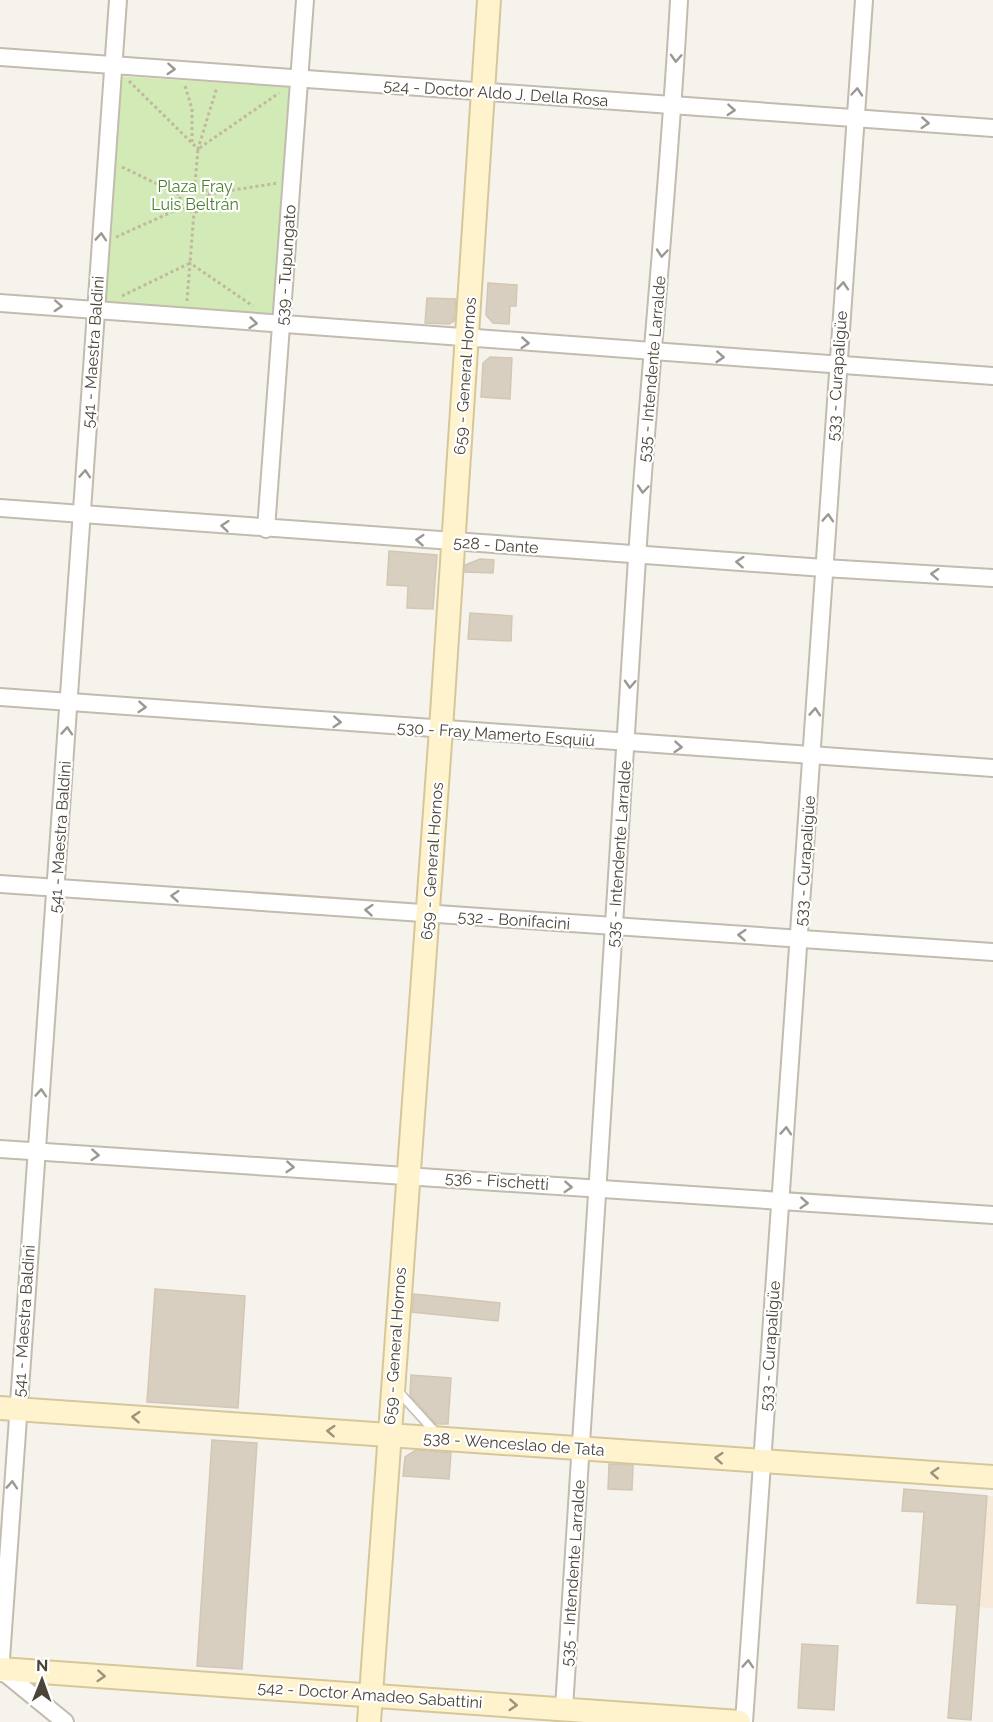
<svg xmlns="http://www.w3.org/2000/svg" width="993" height="1722" font-family="Raleway,sans-serif">
  <style>
    .commercial { fill: #f7ead8 }
    .green { fill: #d2eab5 }
    .building { fill: #d8cfc1; stroke: #d3c7b4; stroke-width: 1.5 }
    .lines { fill: none; stroke-linecap: round; stroke-linejoin: round }
    .lane-casing { stroke: #c2bbae; stroke-width: 11 }
    .street-casing { stroke: #c2bbae; stroke-width: 20 }
    .secondary-casing { stroke: #d6c79b; stroke-width: 26 }
    .path { stroke: #c4b79f; stroke-width: 3; stroke-dasharray: 3 3; stroke-linecap: butt }
    .lane { stroke: #fff; stroke-width: 8 }
    .street { stroke: #fff; stroke-width: 16 }
    .secondary { stroke: #fff3cd; stroke-width: 22 }
    .oneway { stroke: #9c9892 }
    .oneway2 { stroke: #9c937c }
    .labels { text-anchor: middle; dominant-baseline: central; stroke-width: 4.5; stroke-linejoin: round; paint-order: stroke }
    .street-label { font-size: 16px; fill: #4b4439; stroke: #fff }
    .park-label { font-size: 16px; fill: #4a7f2a; stroke: #fff }
  </style>
  <rect width="100%" height="100%" fill="#f6f3ec"/>
  <!-- commercial -->
  <path class="commercial" d="M987,1496H993V1608L979,1607Z"/>
  <!-- green -->
  <path class="green" d="M117,76L289,87L274,314L102,303Z"/>
  <!-- building -->
  <g class="building">
    <path d="M488,283L517,285L516,306H510L509,324L493,323L486,315Z"/>
    <path d="M427,298L456,299L454,321L449,324L425,323Z"/>
    <path d="M490,357L512,358L510,399L481,397L483,363Z"/>
    <path d="M389,551L437,555L433,609L407,608L408,586L387,585Z"/>
    <path d="M480,559L494,560L493,573L465,572V565Z"/>
    <path d="M470,613L512,616L511,641L468,639Z"/>
    <path d="M155,1289L245,1296L238,1408L147,1402Z"/>
    <path d="M414,1294L500,1303L498,1321L412,1312Z"/>
    <path d="M411,1375L451,1378L448,1424H436L410,1395Z"/>
    <path d="M212,1440L257,1443L242,1669L197,1666Z"/>
    <path d="M416,1450L451,1453L449,1479L403,1476L405,1457Z"/>
    <path d="M609,1464L633,1465L632,1490L608,1489Z"/>
    <path d="M904,1489L987,1496L971,1720L948,1718L957,1605L917,1603L924,1512L902,1511Z"/>
    <path d="M802,1644L838,1646L834,1710L798,1708Z"/>
  </g>
  <g class="lines">
    <defs>
      <path id="lane" d="M397,1390L437,1434"/>
      <g id="street">
        <path d="M0,57L993,128"/>
        <path d="M0,303L993,376"/>
        <path d="M0,508L824,568L993,578"/>
        <path d="M266,529L305,0"/>
        <path d="M0,697L993,768"/>
        <path d="M0,884L993,952"/>
        <path d="M0,1149L993,1215"/>
        <path d="M0,1669L65,1722"/>
        <path d="M0,1673L118,0"/>
        <path d="M564,1708C590,1325 612,941 637,558C649,372 669,186 679,0"/>
        <path d="M744,1722L864,0"/>
      </g>
      <g id="secondary">
        <path d="M0,1408L993,1477"/>
        <path d="M0,1669L739,1722"/>
        <path d="M369,1722L441,729L489,0"/>
      </g>
    </defs>
    <!-- lane casing -->
    <use href="#lane" class="lane-casing"/>
    <!-- street casing -->
    <use href="#street" class="street-casing"/>
    <!-- secondary casing -->
    <use href="#secondary" class="secondary-casing"/>
    <!-- path -->
    <g class="path">
      <path d="M129,81L198,149L217,87"/>
      <path d="M185,86L192,109V144"/>
      <path d="M122,167L180,195"/>
      <path d="M195,183L198,149L279,93"/>
      <circle cx="194" cy="198" r="14"/>
      <path d="M208,194L278,183"/>
      <path d="M116,237L183,207"/>
      <path d="M122,296L190,263L194,212"/>
      <path d="M187,301L190,263L253,306"/>
    </g>
    <!-- lane -->
    <use href="#lane" class="lane"/>
    <!-- street -->
    <use href="#street" class="street"/>
    <!-- secondary -->
    <use href="#secondary" class="secondary"/>
  </g>
  <!-- one-way arrows -->
  <defs><path id="oneway-chevron" d="M-2-3.5L2.5 0L-2 3.5" fill="none" stroke-width="1.6" stroke-linecap="round" stroke-linejoin="round" transform="scale(1.5)"/></defs>
  <g class="oneway">
    <use href="#oneway-chevron" transform="translate(676 58) rotate(93)"/>
    <use href="#oneway-chevron" transform="translate(171 69) rotate(4)"/>
    <use href="#oneway-chevron" transform="translate(857 92) rotate(-85)"/>
    <use href="#oneway-chevron" transform="translate(731 110) rotate(4)"/>
    <use href="#oneway-chevron" transform="translate(925 123) rotate(4)"/>
    <use href="#oneway-chevron" transform="translate(101 237) rotate(-86)"/>
    <use href="#oneway-chevron" transform="translate(662 253) rotate(95)"/>
    <use href="#oneway-chevron" transform="translate(843 286) rotate(-86)"/>
    <use href="#oneway-chevron" transform="translate(58 306) rotate(3)"/>
    <use href="#oneway-chevron" transform="translate(253 323) rotate(6)"/>
    <use href="#oneway-chevron" transform="translate(525 343) rotate(4)"/>
    <use href="#oneway-chevron" transform="translate(720 357) rotate(4)"/>
    <use href="#oneway-chevron" transform="translate(85 474) rotate(-86)"/>
    <use href="#oneway-chevron" transform="translate(643 489) rotate(95)"/>
    <use href="#oneway-chevron" transform="translate(828 518) rotate(-86)"/>
    <use href="#oneway-chevron" transform="translate(225 526) rotate(-175)"/>
    <use href="#oneway-chevron" transform="translate(420 540) rotate(-176)"/>
    <use href="#oneway-chevron" transform="translate(740 562) rotate(-176)"/>
    <use href="#oneway-chevron" transform="translate(935 574) rotate(-177)"/>
    <use href="#oneway-chevron" transform="translate(630 684) rotate(93)"/>
    <use href="#oneway-chevron" transform="translate(142 707) rotate(4)"/>
    <use href="#oneway-chevron" transform="translate(815 712) rotate(-86)"/>
    <use href="#oneway-chevron" transform="translate(337 722) rotate(4)"/>
    <use href="#oneway-chevron" transform="translate(67 731) rotate(-86)"/>
    <use href="#oneway-chevron" transform="translate(678 747) rotate(4)"/>
    <use href="#oneway-chevron" transform="translate(175 896) rotate(-176)"/>
    <use href="#oneway-chevron" transform="translate(369 910) rotate(-176)"/>
    <use href="#oneway-chevron" transform="translate(742 935) rotate(-176)"/>
    <use href="#oneway-chevron" transform="translate(41 1093) rotate(-86)"/>
    <use href="#oneway-chevron" transform="translate(786 1131) rotate(-86)"/>
    <use href="#oneway-chevron" transform="translate(95 1155) rotate(4)"/>
    <use href="#oneway-chevron" transform="translate(290 1167) rotate(4)"/>
    <use href="#oneway-chevron" transform="translate(568 1187) rotate(4)"/>
    <use href="#oneway-chevron" transform="translate(804 1203) rotate(4)"/>
    <use href="#oneway-chevron" transform="translate(12 1485) rotate(-86)"/>
    <use href="#oneway-chevron" transform="translate(748 1664) rotate(-86)"/>
  </g>
  <g class="oneway2">
    <use href="#oneway-chevron" transform="translate(136 1417) rotate(-176)"/>
    <use href="#oneway-chevron" transform="translate(331 1431) rotate(-176)"/>
    <use href="#oneway-chevron" transform="translate(719 1458) rotate(-176)"/>
    <use href="#oneway-chevron" transform="translate(935 1473) rotate(-176)"/>
    <use href="#oneway-chevron" transform="translate(101 1676) rotate(4)"/>
    <use href="#oneway-chevron" transform="translate(513 1705) rotate(4)"/>
  </g>
  <g class="labels">
    <!-- street labels -->
    <g class="street-label">
      <text transform="translate(496 93) rotate(4)">524 - Doctor Aldo J. Della Rosa</text>
      <text transform="translate(286 265) rotate(-86)">539 - Tupungato</text>
      <text transform="translate(93 352) rotate(-86)">541 - Maestra Baldini</text>
      <text transform="translate(652 369) rotate(-85)">535 - Intendente Larralde</text>
      <text transform="translate(465 376) rotate(-86)">659 - General Hornos</text>
      <text transform="translate(837 376) rotate(-86)">533 - Curapaligüe</text>
      <text transform="translate(496 545) rotate(4)">528 - Dante</text>
      <text transform="translate(496 734) rotate(4)">530 - Fray Mamerto Esquiú</text>
      <text transform="translate(60 837) rotate(-86)">541 - Maestra Baldini</text>
      <text transform="translate(619 854) rotate(-86)">535 - Intendente Larralde</text>
      <text transform="translate(432 861) rotate(-86)">659 - General Hornos</text>
      <text transform="translate(805 861) rotate(-86)">533 - Curapaligüe</text>
      <text transform="translate(514 920) rotate(4)">532 - Bonifacini</text>
      <text transform="translate(497 1181) rotate(4)">536 - Fischetti</text>
      <text transform="translate(24 1321) rotate(-86)">541 - Maestra Baldini</text>
      <text transform="translate(395 1346) rotate(-86)">659 - General Hornos</text>
      <text transform="translate(770 1346) rotate(-86)">533 - Curapaligüe</text>
      <text transform="translate(514 1444) rotate(4)">538 - Wenceslao de Tata</text>
      <text transform="translate(573 1573) rotate(-86)">535 - Intendente Larralde</text>
      <text transform="translate(370 1695) rotate(4)">542 - Doctor Amadeo Sabattini</text>
    </g>
    <!-- park labels -->
    <g class="park-label">
      <text x="195" y="186">Plaza Fray<tspan x="195" dy="18">Luis Beltrán</tspan></text>
    </g>
  </g>
  <!-- north arrow -->
  <g transform="translate(42 1680) rotate(1)" stroke="#ffffff" stroke-width="4.5" paint-order="stroke">
  <path d="M0-4.5L10 22L0 15L-10 22Z" fill="#4b4439"/>
  <text y="-9" font-size="16" font-weight="bold" text-anchor="middle" fill="#4b4439">N</text>
  </g>
</svg>
